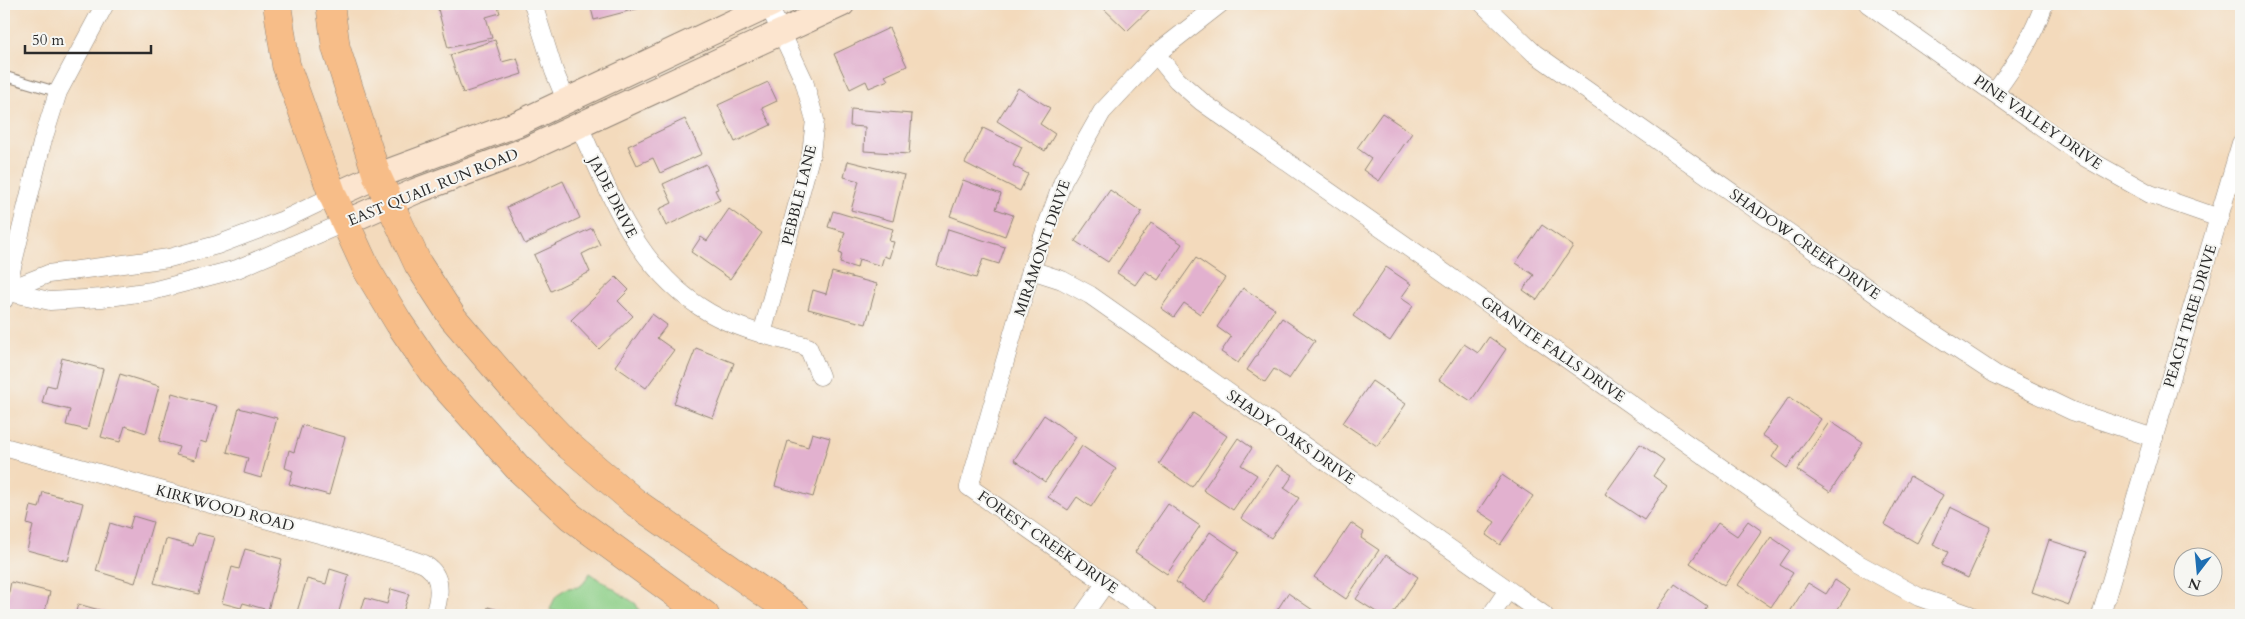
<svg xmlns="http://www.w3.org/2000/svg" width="2245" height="619" font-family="Cardo,serif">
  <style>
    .green { fill: #8dcf87; stroke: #5c7d59 }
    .building { fill: #e2b1cf }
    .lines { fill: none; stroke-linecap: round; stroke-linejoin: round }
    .lane-casing { stroke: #8f8274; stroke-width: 11 }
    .street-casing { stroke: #8f8274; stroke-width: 19 }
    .secondary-casing { stroke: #8f8274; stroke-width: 27 }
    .primary-casing { stroke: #8f8274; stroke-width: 29 }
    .lane { stroke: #fff; stroke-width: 9 }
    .street { stroke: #fff; stroke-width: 18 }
    .secondary { stroke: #fce5cf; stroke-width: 25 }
    .primary { stroke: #f7bd88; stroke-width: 28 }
    .labels { text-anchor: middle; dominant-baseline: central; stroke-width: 4; stroke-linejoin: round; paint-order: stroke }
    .street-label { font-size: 15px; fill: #2b2b2b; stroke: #f6f6f2 }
  </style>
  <rect width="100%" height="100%" fill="#f6f6f2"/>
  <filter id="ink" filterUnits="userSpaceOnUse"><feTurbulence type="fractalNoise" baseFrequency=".02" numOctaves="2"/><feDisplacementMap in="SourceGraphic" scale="10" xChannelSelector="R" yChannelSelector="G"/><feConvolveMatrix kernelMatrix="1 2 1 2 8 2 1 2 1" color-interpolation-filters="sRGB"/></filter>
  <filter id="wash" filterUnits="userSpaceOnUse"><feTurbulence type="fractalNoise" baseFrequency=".0096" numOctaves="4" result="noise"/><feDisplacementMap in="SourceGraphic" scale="20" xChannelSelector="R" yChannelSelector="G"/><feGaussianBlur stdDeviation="1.12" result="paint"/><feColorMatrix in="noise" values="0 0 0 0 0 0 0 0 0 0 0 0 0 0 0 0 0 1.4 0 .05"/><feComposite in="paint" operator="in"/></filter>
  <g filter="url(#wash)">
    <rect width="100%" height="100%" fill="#f3dabc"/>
    <!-- green -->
    <path class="green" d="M590,573L636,604L641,615H570L550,610C552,604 555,596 561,592C576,581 577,597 590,573Z"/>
    <g id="blocks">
      <!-- building -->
      <g class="building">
        <path d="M460,4H497L500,13L486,17L492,38L448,48L438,9Z"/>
        <path d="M570,4H587L572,8Z"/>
        <path d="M590,4H639L640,8L594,20Z"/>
        <path d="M1099,4H1155L1127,31Z"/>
        <path d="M889,28L907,66L885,76L888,80L869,88L866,81L850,89L834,54Z"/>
        <path d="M495,40L502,62L517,58L522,74L463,93L450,55Z"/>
        <path d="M768,82L777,101L762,108L771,125L735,142L718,105Z"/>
        <path d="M1018,88L1050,108L1040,124L1055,134L1045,151L997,121Z"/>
        <path d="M851,109L912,114L909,154L864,151L865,127L850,126Z"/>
        <path d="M1382,113L1412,133L1379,181L1363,170L1371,158L1357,148Z"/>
        <path d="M685,119L702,154L660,173L653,158L637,165L628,146Z"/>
        <path d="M983,128L1022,147L1013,166L1028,174L1020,191L965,163Z"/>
        <path d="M848,161L904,175L893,221L851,210L859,181L844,177Z"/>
        <path d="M706,164L718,189L715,190L720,200L666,226L659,209L672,203L663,184Z"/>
        <path d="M963,180L1001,194L996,209L1013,215L1005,236L950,216Z"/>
        <path d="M563,181L580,218L525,244L507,207Z"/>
        <path d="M1110,190L1142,212L1108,262L1075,241Z"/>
        <path d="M729,209L762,233L730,279L691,252L701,237L707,241Z"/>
        <path d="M833,211L893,229L889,241L894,242L889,258L884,256L881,266L859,259L857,268L840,263L842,254L839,253L845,232L828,227Z"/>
        <path d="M1151,223L1182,244L1158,280L1145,271L1135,285L1117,273Z"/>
        <path d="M1542,225L1573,246L1537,300L1523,290L1534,275L1516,263Z"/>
        <path d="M592,228L600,245L582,254L590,272L551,291L534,255Z"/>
        <path d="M948,229L1005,247L999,264L983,259L976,278L937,266Z"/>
        <path d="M1196,258L1225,278L1200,314L1184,303L1174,317L1161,308Z"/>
        <path d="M1386,267L1411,284L1401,298L1413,306L1390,341L1353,316Z"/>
        <path d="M832,272L877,284L866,324L808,309L813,290L826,294Z"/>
        <path d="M616,277L629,290L618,301L633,316L599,349L571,320Z"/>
        <path d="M1243,288L1275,309L1238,363L1221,352L1231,337L1217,327Z"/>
        <path d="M652,314L667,325L657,338L674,350L646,388L615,366Z"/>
        <path d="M1282,318L1315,341L1289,379L1274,369L1265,382L1247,370Z"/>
        <path d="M1489,337L1506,349L1471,401L1439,380L1464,344L1478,353Z"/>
        <path d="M696,348L734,363L713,418L674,403Z"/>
        <path d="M62,358L103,369L87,430L66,425L70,410L42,403L47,385L55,387Z"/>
        <path d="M120,374L159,386L146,433L125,426L120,442L101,437Z"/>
        <path d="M1372,381L1406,404L1377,446L1343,423Z"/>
        <path d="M172,393L217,406L206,443L200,441L195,460L176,455L179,447L159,441Z"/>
        <path d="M1789,397L1821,419L1787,468L1772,457L1779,446L1762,435Z"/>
        <path d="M239,408L277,418L261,478L244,473L248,458L227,452Z"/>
        <path d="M1193,413L1227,436L1192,487L1159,464Z"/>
        <path d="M1044,415L1076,437L1045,482L1014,460Z"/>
        <path d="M1830,421L1863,443L1830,492L1797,470Z"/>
        <path d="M302,425L345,437L329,495L289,484L293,471L285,468L289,450L294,452Z"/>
        <path d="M812,433L830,438L813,497L775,486L788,441L808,447Z"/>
        <path d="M1238,438L1252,448L1241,465L1257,475L1233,510L1203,490Z"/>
        <path d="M1640,444L1664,460L1653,476L1667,486L1644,520L1605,494Z"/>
        <path d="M1082,446L1116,469L1091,507L1077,497L1068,510L1048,497Z"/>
        <path d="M1277,465L1293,475L1284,488L1299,498L1271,538L1241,518Z"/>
        <path d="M1502,475L1533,496L1500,545L1486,535L1495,522L1478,511Z"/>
        <path d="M1910,476L1943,495L1917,543L1884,524Z"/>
        <path d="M43,492L83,503L68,561L27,550L33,526L27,524L31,506L39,508Z"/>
        <path d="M1168,504L1200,526L1167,574L1135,552Z"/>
        <path d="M1950,507L1991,527L1968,578L1941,565L1948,552L1933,545Z"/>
        <path d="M133,516L153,522L135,583L96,571L110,523L129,529Z"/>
        <path d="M1748,521L1762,531L1724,586L1690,563L1718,523L1737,536Z"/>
        <path d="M1351,523L1364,532L1361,538L1379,550L1346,599L1314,577Z"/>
        <path d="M1210,532L1239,552L1205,602L1176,582Z"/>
        <path d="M197,533L214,537L199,594L154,583L166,539L193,546Z"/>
        <path d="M1771,537L1790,550L1780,565L1793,573L1771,607L1738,585Z"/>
        <path d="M2049,540L2087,552L2069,605L2032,592Z"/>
        <path d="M245,549L282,559L268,610L243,603L241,608L222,603L232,567L239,569Z"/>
        <path d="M1386,555L1418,577L1392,615H1381L1356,599Z"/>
        <path d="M330,569L349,575L338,615H296L307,579L326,584Z"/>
        <path d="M1835,580L1850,590L1834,615H1788L1808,583L1826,594Z"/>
        <path d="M11,582L50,592L44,615H4Z"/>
        <path d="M1675,584L1707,606L1701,615H1653Z"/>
        <path d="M391,589L409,594L402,615H360L365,598L387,604Z"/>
        <path d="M1288,593L1320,615H1274Z"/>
        <path d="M78,604L117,615H75Z"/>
        <path d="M488,607L517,615H486Z"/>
      </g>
    </g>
  </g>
  <g filter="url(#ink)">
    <use href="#blocks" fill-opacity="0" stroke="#8f8274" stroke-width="1"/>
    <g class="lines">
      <defs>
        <path id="lane" d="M4,76L58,92"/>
        <g id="street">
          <path d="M533,4L554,71L566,100"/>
          <path d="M1483,4L1534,53L1907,316L1995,374L2072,411L2154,438"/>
          <path d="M1868,4L2086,158L2150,194L2219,218"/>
          <path d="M1156,54L1177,80L1202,102L1855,562L1919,597L1970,615"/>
          <path d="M1995,92C2016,64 2033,37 2044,4"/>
          <path d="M579,126C612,198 638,272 710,313C740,330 775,337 808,347L820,376"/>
          <path d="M1031,270L1062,280L1090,295L1544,615"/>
          <path d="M4,291L50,301L102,298L152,291L237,269L346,222"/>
          <path d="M5,291L48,274L169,258L217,245L281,221L333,196"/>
          <path d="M4,300L42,143L58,92L105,4"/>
          <path d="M762,334L811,154L815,120L804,81L768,4"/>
          <path d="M4,447L410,559C416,561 424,563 428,567C443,578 439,600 434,615"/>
          <path d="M1083,615L1105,584"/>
          <path d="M1151,615L969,487L1031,270L1063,181L1102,112L1156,54L1220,4"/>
          <path d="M1491,615L1508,590"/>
          <path d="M2101,615L2241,143"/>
        </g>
        <g id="secondary">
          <path d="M333,196L377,176L517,124L772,4"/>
          <path d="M346,222L416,191L526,150L842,4"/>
        </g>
        <g id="primary">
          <path d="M277,4L286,65L333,196L367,270L399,323L433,373L518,468L571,517L705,615"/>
          <path d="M330,4L336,48L377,176L418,264L453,318L513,388L568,445L636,503L796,615"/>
        </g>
      </defs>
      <!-- lane casing -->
      <use href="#lane" class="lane-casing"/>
      <!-- street casing -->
      <use href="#street" class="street-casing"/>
      <!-- secondary casing -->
      <use href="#secondary" class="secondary-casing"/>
      <!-- primary casing -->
      <use href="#primary" class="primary-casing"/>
      <!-- lane -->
      <use href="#lane" class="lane"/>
      <!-- street -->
      <use href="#street" class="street"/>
      <!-- secondary -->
      <use href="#secondary" class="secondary"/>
      <!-- primary -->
      <use href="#primary" class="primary"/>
    </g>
  </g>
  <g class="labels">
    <!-- street labels -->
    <g class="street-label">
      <text transform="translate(2038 122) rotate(35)">PINE VALLEY DRIVE</text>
      <text transform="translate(433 187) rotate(-22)">EAST QUAIL RUN ROAD</text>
      <text transform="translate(799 195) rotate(-76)">PEBBLE LANE</text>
      <text transform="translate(613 197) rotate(63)">JADE DRIVE</text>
      <text transform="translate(1805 244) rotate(35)">SHADOW CREEK DRIVE</text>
      <text transform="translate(1042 248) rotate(-71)">MIRAMONT DRIVE</text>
      <text transform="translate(2190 316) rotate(-73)">PEACH TREE DRIVE</text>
      <text transform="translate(1553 349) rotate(35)">GRANITE FALLS DRIVE</text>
      <text transform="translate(1291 437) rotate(35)">SHADY OAKS DRIVE</text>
      <text transform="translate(225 508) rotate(15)">KIRKWOOD ROAD</text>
      <text transform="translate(1048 542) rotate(35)">FOREST CREEK DRIVE</text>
    </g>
  </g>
  <!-- margin -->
  <rect width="2245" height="619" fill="none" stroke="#f6f6f2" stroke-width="20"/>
  <!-- north arrow -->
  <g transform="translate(2198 572) rotate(196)"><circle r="24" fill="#f6f6f2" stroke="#a5a5a2"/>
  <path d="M0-4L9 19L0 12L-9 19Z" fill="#1f6fb2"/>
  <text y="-8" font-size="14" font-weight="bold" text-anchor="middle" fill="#2b2b2b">N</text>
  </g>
  <!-- scale -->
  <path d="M25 45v8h126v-8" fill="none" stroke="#2b2b2b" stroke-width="2.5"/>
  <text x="32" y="45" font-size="15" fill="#2b2b2b" stroke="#f6f6f2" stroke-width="4" paint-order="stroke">50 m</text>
</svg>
